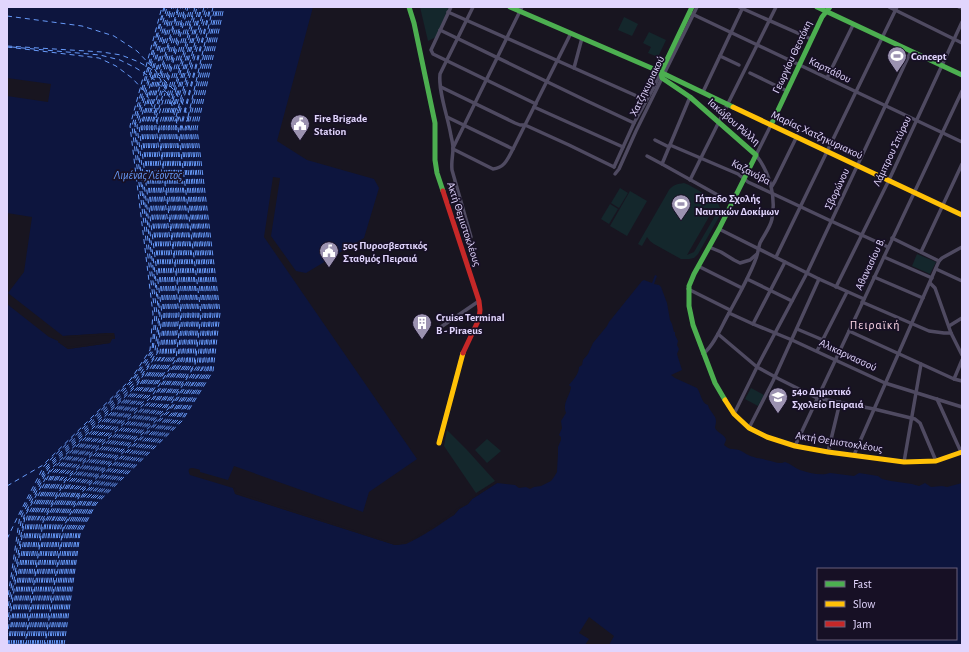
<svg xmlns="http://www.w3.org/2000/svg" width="969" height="652" font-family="'Alegreya Sans',sans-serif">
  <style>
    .green { fill: #14272c; fill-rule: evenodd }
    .water { fill: #0d153e; fill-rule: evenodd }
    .pier { fill: #181520 }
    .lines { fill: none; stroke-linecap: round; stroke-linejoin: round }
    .ferry { stroke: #679af9; stroke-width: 1; stroke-dasharray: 5 4; stroke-linecap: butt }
    .street { stroke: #4f4a61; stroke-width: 3.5 }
    .fast { stroke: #4caf50; stroke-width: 5 }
    .slow { stroke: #ffc107; stroke-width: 5 }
    .jam { stroke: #c62828; stroke-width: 5 }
    .labels { text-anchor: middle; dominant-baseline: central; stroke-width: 3.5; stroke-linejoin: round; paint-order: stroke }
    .poi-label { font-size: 11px; font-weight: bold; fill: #e1d5fd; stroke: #171025; text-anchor: start }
    .street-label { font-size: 11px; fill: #e1d5fd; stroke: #171025 }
    .water-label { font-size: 12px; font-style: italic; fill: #679af9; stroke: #171025 }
    .neighbourhood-label { font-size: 12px; letter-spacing: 1px; fill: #fdd7e8; stroke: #171025 }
  </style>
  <rect width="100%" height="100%" fill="#181520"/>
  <!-- green -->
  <g class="green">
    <path d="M420,7H449L436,37L428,41Z"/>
    <path d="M624,17L638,24L632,36L618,30Z"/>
    <path d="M649,32L666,40L658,57L648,53L651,47L643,43Z"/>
    <path d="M684,183C690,185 696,189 701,192C711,198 725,203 719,217L698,254L694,258L689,259H681L654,244L650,241L647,237L642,246L638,244L669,190C673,185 677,184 684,183ZM714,208L716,212L715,216L694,252L687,255Z"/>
    <path d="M620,188L628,193L619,208L611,203Z"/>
    <path d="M630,191L647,201L627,236L610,226Z"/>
    <path d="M610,204L618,209L609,224L601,219Z"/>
    <path d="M917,254L936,262L930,274L912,266Z"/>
    <path d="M751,388L764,395L758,406L745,399Z"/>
    <path d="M447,430L467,450L495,481L476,493L444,446Z"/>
    <path d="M487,439L501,451L487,463L475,450Z"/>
  </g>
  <!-- water -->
  <path class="water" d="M7,7H313L277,141L307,160L374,179L379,188L364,238L306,273L296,271L271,236L280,178L273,177L264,237L417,459L369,492L363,512L234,466L228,480L200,472V470C195,468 185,465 190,475L233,488L236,494L395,545C413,545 438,525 454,515L459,509L468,504L472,499L497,483L515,485L519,488L526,487L530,489L534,487L541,486L551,481L554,477L557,472L558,453V447L561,440V437L559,435L562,428L561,421L566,413C562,403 570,396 571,387L569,385C573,380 579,374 579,367L582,365L583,360L588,354L593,343L607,326L609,322L642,281L644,280L652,283L655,275L657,276L654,284L659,285L661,287L667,303L670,320L672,324L674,332H675V335L678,341L677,345L679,349L677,354L682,370L671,375L675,378L697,388C701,393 701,403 708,405C709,411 716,415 716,421C716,424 715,426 715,428C718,434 725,434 726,440L724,445C731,451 732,448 739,450C744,452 748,456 754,457C758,459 762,458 766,460C773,461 779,465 785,462C791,464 795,468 800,470C809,473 821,476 830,473L854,476L859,473L878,476L882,479L891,481L912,484L919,486L925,483L931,487L942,486L947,487L962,483V645H609L614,636L589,617L579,633L589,639L585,645H7V304L49,337L58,341V342L68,349L110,343L112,339L115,338L114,333L63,336L8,293L24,272L32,217L7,213V96L48,102L51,84L7,78ZM818,569H956V639H818Z"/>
  <!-- pier -->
  <g class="pier">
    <path d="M107,333H114L115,339H112L110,343L68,349L58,342V341H60L68,347L109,341L110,337H113V335L63,338V336Z"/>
    <path d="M496,481L497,483L472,499L468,504L459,509L454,515L448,518L412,541L406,544L395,545L235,494L233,488L234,487L237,492L388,541L396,543H401L411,540L447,517L452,513L458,508L466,503L471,498Z"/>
  </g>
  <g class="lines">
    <!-- ferry -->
    <g class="ferry">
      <path d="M7,16L82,26L114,36L137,51L156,71L170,98L178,128L201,314L195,365L168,409L81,493L63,528L45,645"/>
      <path d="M7,46L102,52L121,55L139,62L156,72"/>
      <path d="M7,47L99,58L116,66L132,78L146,93L154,110L158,127L181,314L176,359L152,396L65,481L43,522L25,645"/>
      <path d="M12,47L100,55L120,60L136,68L155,80L167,93"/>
      <path d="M151,66L167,7"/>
      <path d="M154,68L171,7"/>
      <path d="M156,70L172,7"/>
      <path d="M160,74L178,7"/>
      <path d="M161,76L179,7"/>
      <path d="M162,78L181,7"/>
      <path d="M164,86L185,7"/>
      <path d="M165,88L186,7"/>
      <path d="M166,89L188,7"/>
      <path d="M172,99L195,7"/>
      <path d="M173,101L197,7"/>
      <path d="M154,109L161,81"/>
      <path d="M179,111L206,7"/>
      <path d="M176,117L204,7"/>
      <path d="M188,117L213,7"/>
      <path d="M156,118L164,91"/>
      <path d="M182,121L210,7"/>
      <path d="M188,121L215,7"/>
      <path d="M157,122L165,93"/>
      <path d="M7,486L43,465L131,379L150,350L153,314L130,126L162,7"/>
      <path d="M7,539L19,514L44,466L132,380L152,350L155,314L132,126L164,7"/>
      <path d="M7,604L20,515L46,467L133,381L153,351L157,314L134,126L165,7"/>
      <path d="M7,615L22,515L47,468L135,382L155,351L159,314L135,126L151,69"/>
      <path d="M7,626L24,516L48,469L136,384L157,352L160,314L137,126L169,7"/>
      <path d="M7,638L25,516L50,470L137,385L158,352L162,314L139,126L154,71"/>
      <path d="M8,645L27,517L51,471L139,386L160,353L164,314L141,126L155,73"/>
      <path d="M9,645L29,517L53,472L140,387L162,354L165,314L142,127L174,7"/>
      <path d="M11,645L30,518L54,473L141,388L163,354L167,314L144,127L176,7"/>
      <path d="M13,645L32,518L55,474L142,389L165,355L169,314L146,127L159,77"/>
      <path d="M14,645L33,519L57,475L144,390L166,355L170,314L147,127L160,79"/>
      <path d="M16,645L35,519L58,476L145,391L168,356L172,314L149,127L153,112"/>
      <path d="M18,645L37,520L59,477L146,392L170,356L174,314L151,127L183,7"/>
      <path d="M20,645L38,520L61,478L148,393L171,357L176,314L152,127L163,89"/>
      <path d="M21,645L40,521L62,479L149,394L173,357L177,314L154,127L156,122"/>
      <path d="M23,645L42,521L64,480L150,395L174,358L179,314L156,127V125"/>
      <path d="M26,645L45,522L66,482L153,398L178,359L182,314L159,127L190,7"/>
      <path d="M28,645L46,523L68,483L154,399L179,360L184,314L161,128L192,7"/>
      <path d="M30,645L48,523L69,484L156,400L181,360L186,314L163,128L194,7"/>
      <path d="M32,645L50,524L70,485L157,401L182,361L188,314L164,128L171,102"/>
      <path d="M33,645L51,524L72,486L158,402L184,361L189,314L166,128L172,106"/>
      <path d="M35,645L53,525L73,487L160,403L186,362L191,314L168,128L199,7"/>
      <path d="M37,645L55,525L75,488L161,404L187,363L193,314L169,128L201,7"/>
      <path d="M38,645L56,526L76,489L162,405L189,363L194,314L171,128L202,7"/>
      <path d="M40,645L58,526L77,490L164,406L190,364L196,314L173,128L175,120"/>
      <path d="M42,645L59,527L79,491L165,407L192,364L198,314L175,128L178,114"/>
      <path d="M44,645L61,527L80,492L166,408L194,365L199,314L176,128L208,7"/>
      <path d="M47,645L64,528L83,494L169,410L197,366L203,314L180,129L181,124"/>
      <path d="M49,645L66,529L84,495L170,411L199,366L205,314L181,129L211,7"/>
      <path d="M50,645L68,529L85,496L172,413L200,367L206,314L183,129L178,111L171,99"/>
      <path d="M52,645L69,530L87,497L173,414L202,368L208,314L185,129L187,120"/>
      <path d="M54,645L71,530L88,498L174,415L203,368L210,314L186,129L188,124"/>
      <path d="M56,645L72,531L90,499L175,416L205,369L211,313L188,129L217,7"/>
      <path d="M57,645L74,531L91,500L177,417L207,369L213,314L190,129L185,108L174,90L158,74"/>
      <path d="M59,645L76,532L92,501L178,418L208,370L215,313L191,129L218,7"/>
      <path d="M61,645L77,533L94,502L179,419L210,370L217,313L193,129L220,7"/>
      <path d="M62,645L79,533L95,503L181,420L211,371L218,313L195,129L222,7"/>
      <path d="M64,645L80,534L96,504L182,421L213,371L220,313L197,129L224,7"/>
    </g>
    <!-- street -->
    <g class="street">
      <path d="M451,7L431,50L433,54L536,104"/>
      <path d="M739,7L811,39"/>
      <path d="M889,7L962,43"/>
      <path d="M959,7L962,8"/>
      <path d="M448,12L639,97"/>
      <path d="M690,13L962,142"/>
      <path d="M440,30L587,101L634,123"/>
      <path d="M720,56L739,65"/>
      <path d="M574,68L582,38"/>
      <path d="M750,73L787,91"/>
      <path d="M827,78L853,25"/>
      <path d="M441,87L515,123L520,125H525L569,145L614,167"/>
      <path d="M703,92L743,7"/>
      <path d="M534,107L623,147"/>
      <path d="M447,117L513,149"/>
      <path d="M655,140L669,147"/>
      <path d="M670,145L738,174L748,182L831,221L888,247"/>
      <path d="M453,148L522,7"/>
      <path d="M453,149L493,169C505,168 508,158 513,149L571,33"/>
      <path d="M647,156L662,164L732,203"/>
      <path d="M662,164L690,97"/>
      <path d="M614,167L634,123L654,87L661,72"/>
      <path d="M615,174L619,169L636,131L697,7"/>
      <path d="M690,180L776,7"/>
      <path d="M772,186L775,181L797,136"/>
      <path d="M719,229L819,279L864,299"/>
      <path d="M471,237L452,170C451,162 453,156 453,148C453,144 452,140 451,136C448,117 438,91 440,74L473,7"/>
      <path d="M892,238L939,261"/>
      <path d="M709,247L721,252L734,260L740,263L750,260L757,254"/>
      <path d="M921,252L962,164"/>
      <path d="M776,257L897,7"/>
      <path d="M884,257L932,278"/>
      <path d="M698,266L742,288"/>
      <path d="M936,269L962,281"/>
      <path d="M874,277L923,298"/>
      <path d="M747,279L792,301"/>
      <path d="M930,283L935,288L951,333L962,355"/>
      <path d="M836,287L889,180L962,22"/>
      <path d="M688,289L730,310"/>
      <path d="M862,302L929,331L944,333H951"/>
      <path d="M729,313L753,324L792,340L885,383L962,407"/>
      <path d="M753,324L785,262"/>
      <path d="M949,326L962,318"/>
      <path d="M438,329L479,301"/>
      <path d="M797,329L823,340"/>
      <path d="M849,331L954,379L962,381"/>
      <path d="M718,334L757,367L779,379L817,398L874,409L915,419L920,423L936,461"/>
      <path d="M817,351L847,292"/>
      <path d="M703,354C714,346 722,325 729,313C738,296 748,279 755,261C758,255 758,249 760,243C764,235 770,228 772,219C776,196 770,173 756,155L771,125"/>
      <path d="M954,379L962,360"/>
      <path d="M937,399L961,452"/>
      <path d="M734,414L757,367L807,273L911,51"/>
      <path d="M749,428L773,381L819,279"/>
      <path d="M795,446L962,91"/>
      <path d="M828,452L840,402"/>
      <path d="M854,455C882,390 911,326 939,261L942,258L962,247"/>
      <path d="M904,462L921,364"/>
    </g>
    <!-- fast -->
    <g class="fast">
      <path d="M409,7L414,23L435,123V160L437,173L443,191"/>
      <path d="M510,7L656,70L733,107"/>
      <path d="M817,7L962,75"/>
      <path d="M661,72L662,78L690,97L756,155L719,229L694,274L689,286V306L693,325L715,383L725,400"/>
      <path d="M661,72L692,7"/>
      <path d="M771,125L822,17L830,7"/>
    </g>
    <!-- slow -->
    <g class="slow">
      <path d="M733,107L962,215"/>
      <path d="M725,400L734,414L749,428L767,437L795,446L828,452L904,462L936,461L962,452"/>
      <path d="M439,443L463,353"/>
    </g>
    <!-- jam -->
    <path class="jam" d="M443,191L479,301L480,310L479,319L463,353"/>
  </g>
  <!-- icons -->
  <defs>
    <symbol id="stadium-pin" viewBox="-11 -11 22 30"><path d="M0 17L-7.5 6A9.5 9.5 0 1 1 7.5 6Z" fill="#9b92b0" stroke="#171025"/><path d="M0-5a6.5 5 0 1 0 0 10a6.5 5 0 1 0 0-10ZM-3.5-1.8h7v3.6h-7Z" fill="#fff"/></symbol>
    <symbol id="civic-pin" viewBox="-11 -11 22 30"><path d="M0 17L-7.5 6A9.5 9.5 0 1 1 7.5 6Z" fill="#9b92b0" stroke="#171025"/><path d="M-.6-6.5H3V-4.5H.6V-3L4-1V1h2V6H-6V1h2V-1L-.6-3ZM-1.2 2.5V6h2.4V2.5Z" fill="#fff"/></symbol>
    <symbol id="building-pin" viewBox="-11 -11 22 30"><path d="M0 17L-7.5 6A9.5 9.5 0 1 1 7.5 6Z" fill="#9b92b0" stroke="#171025"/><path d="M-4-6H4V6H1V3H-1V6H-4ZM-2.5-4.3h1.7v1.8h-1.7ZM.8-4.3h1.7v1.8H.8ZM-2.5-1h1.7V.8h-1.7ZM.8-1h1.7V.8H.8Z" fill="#fff"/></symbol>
    <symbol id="school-pin" viewBox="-11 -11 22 30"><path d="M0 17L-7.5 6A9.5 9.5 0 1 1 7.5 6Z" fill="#9b92b0" stroke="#171025"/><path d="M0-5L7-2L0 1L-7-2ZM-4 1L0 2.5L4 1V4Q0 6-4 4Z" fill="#fff"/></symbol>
  </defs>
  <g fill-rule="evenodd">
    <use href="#stadium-pin" x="886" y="45" width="22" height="30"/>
    <use href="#civic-pin" x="289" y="113" width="22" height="30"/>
    <use href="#stadium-pin" x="670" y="193" width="22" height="30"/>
    <use href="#civic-pin" x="318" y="240" width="22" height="30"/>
    <use href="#building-pin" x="411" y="312" width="22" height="30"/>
    <use href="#school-pin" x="767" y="386" width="22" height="30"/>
  </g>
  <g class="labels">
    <!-- poi labels -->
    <g class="poi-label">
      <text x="911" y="56">Concept</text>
      <text x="314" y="118">Fire Brigade<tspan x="314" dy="13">Station</tspan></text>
      <text x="695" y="198">Γήπεδο Σχολής<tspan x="695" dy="13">Ναυτικών Δοκίμων</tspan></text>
      <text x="343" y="245">5ος Πυροσβεστικός<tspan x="343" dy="13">Σταθμός Πειραιά</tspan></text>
      <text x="436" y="317">Cruise Terminal<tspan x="436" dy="13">B - Piraeus</tspan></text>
      <text x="792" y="391">54ο Δημοτικό<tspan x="792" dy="13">Σχολείο Πειραιά</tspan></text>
    </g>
    <!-- street labels -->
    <g class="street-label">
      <text transform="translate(792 57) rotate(-65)">Γεωργίου Θεοτόκη</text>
      <text transform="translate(830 70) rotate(26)">Καρπάθου</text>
      <text transform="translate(647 86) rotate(-64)">Χατζηκυριακού</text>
      <text transform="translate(734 122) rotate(41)">Ιακώβου Ράλλη</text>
      <text transform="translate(817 135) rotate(25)">Μαρίας Χατζηκυριακού</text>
      <text transform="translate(892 151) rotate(-65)">Λάμπρου Σπύρου</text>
      <text transform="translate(751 172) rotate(28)">Καζανόβα</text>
      <text transform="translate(837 189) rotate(-65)">Σβορώνου</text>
      <text transform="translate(464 224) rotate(72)">Ακτή Θεμιστοκλέους</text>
      <text transform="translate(870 264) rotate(-65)">Αθανασίου Β.</text>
      <text transform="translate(848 355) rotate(25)">Αλικαρνασσού</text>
      <text transform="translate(839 442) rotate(9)">Ακτή Θεμιστοκλέους</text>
    </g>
    <!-- water labels -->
    <g class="water-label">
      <text x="148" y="175">Λιμένας Λέοντος</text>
    </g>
    <!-- neighbourhood labels -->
    <g class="neighbourhood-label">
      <text x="875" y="325">Πειραϊκή</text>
    </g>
  </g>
  <!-- border -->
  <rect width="969" height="652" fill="none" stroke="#e1d5fd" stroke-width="16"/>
  <!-- legend -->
  <rect x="817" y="568" width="140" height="72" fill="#171025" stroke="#685f7b"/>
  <rect x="825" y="581" width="20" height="6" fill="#4caf50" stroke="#685f7b"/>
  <text x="853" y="588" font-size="12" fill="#e1d5fd">Fast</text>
  <rect x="825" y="601" width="20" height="6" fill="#ffc107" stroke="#685f7b"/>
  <text x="853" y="608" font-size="12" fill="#e1d5fd">Slow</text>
  <rect x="825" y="621" width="20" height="6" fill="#c62828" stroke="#685f7b"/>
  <text x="853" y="628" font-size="12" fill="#e1d5fd">Jam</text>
</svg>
